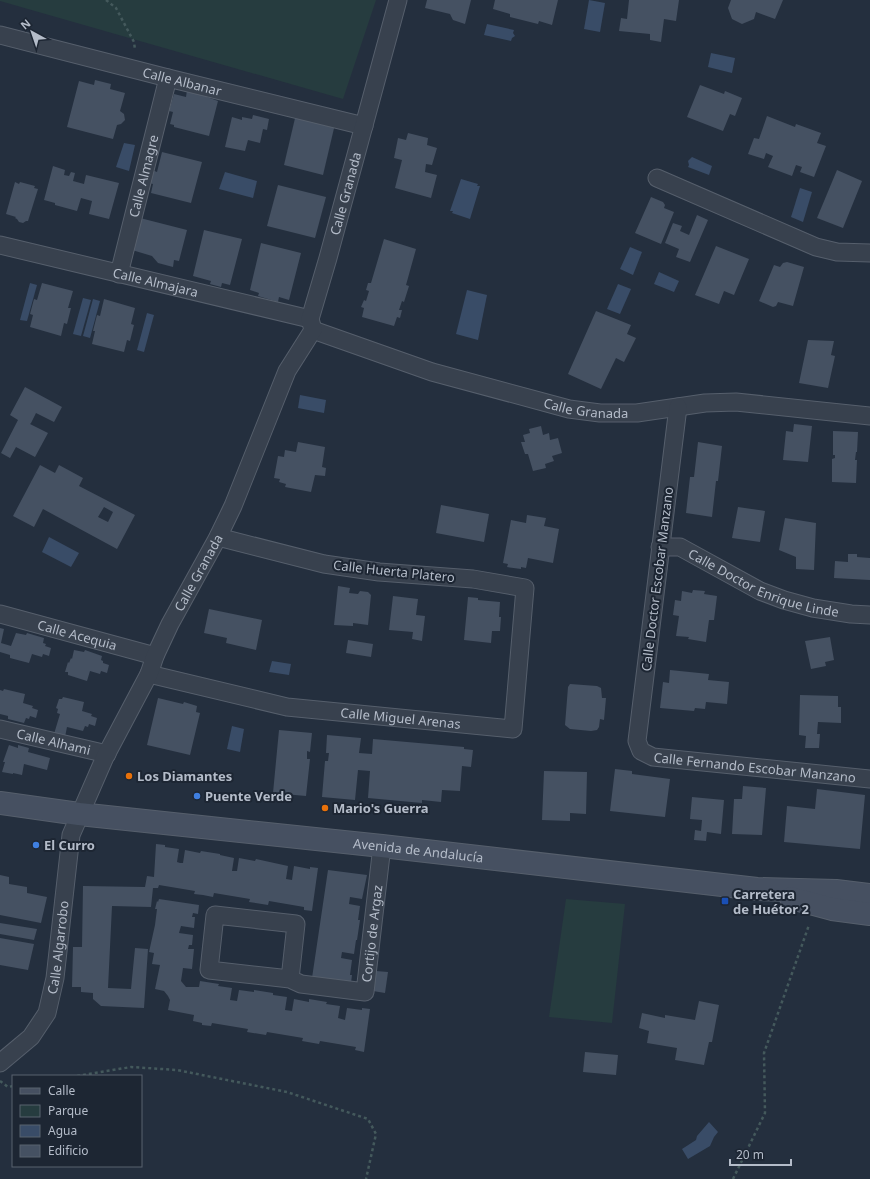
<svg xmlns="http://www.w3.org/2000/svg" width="870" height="1179" font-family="'Noto Sans',sans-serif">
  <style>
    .green { fill: #263c3f }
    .water { fill: #394c67 }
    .building { fill: #455162; fill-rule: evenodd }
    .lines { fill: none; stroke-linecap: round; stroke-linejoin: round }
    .street-casing { stroke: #565f6c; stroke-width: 19 }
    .secondary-casing { stroke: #565f6c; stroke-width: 24 }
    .path { stroke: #44595c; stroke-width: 2.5; stroke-dasharray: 3 3; stroke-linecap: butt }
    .street { stroke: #38414e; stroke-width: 17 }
    .secondary { stroke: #465061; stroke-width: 22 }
    .food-dot { fill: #e8710a; stroke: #1d2633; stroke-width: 1.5 }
    .shop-dot { fill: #3f7fe0; stroke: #1d2633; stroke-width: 1.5 }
    .transit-dot { fill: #1a4fb4; stroke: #1d2633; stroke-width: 1.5 }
    .labels { text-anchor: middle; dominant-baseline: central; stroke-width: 4; stroke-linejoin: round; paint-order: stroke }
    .street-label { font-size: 13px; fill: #b4bcc9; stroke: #1d2633 }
    .poi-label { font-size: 13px; font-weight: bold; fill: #b4bcc9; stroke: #1d2633; text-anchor: start }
  </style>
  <rect width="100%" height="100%" fill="#242f3e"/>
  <!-- green -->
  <g class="green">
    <path d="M0,0H376L343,99L0,1Z"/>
    <path d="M566,899L625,904L612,1023L549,1017Z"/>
  </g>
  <!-- water -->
  <g class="water">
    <path d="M589,0L605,3L600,32L584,29Z"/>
    <path d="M487,24L514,30L513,33L515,36L512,38L511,41L484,35Z"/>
    <path d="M711,53L735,58L732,73L708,67Z"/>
    <path d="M124,143L135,145L129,171L116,167Z"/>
    <path d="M692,157L712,166L709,175L688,167L689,165L688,161Z"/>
    <path d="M225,172L257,181L253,198L219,189Z"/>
    <path d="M461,179L478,184L477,186H480L470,219L452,213L453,211H450Z"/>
    <path d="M800,188L812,192L803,222L791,217Z"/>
    <path d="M630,247L642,252L633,275L620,269Z"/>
    <path d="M659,272L679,281L674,292L654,284Z"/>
    <path d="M30,283L37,285L27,321L20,320Z"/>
    <path d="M618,284L631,289L620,314L607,309Z"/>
    <path d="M467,290L487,295L478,340L456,334Z"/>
    <path d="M83,298L91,300L81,336L73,334Z"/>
    <path d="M93,299L100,301L90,338L83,336Z"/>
    <path d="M147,313L154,315L144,352L137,350Z"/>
    <path d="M300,395L326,400L324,413L298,408Z"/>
    <path d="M49,537L79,553L71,567L42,552Z"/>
    <path d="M272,661L291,664L289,675L269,672Z"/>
    <path d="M232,726L244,729L240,752L227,749Z"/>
    <path d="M709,1122L718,1132L714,1137L710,1146L688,1159L682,1149L696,1140L697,1136Z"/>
  </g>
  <!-- building -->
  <g class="building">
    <path d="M427,0H471L465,24L453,20L450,14L425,8Z"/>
    <path d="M495,0H558L552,25L539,21L538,24L510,17V14L493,9Z"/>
    <path d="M629,0H679L676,21L664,19L661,42L650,40V34L619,31L621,18L627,19Z"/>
    <path d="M731,0H783L775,19L756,12L754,19L742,24L732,19L728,8Z"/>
    <path d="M95,80L111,84L110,89L125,93L120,111L124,114L125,120L121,124L117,125L113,139L67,127L79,81L94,85Z"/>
    <path d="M700,85L724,94L725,91L742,98L735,116L730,114L723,131L687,117Z"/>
    <path d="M187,90L207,96V97L218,101L209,136L174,127V125L170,124L173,112L169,111L174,94L186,97Z"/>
    <path d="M296,114L335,124L323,175L284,165Z"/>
    <path d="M253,115L269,119L267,130L263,129L260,143L248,140L245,151L225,147L232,117L242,120V117L252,119Z"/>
    <path d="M767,116L795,127L796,124L821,133L817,143L826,146L814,177L800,172L802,167L796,165L792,176L768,167L773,156L766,153L764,159L748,154L754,138L759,139Z"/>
    <path d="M408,133L428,138L427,145L437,148L432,165L426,164L425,172L437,175L431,198L395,188L402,160L394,158L398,138L406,140Z"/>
    <path d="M162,152L202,162L191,203L151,193L153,184L149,183L152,170L157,172Z"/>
    <path d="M53,166L65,170L64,175L69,176L71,172L75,173L73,181L84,184L86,175L119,183L109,219L89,214L92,201L81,198L77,211L55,205V203L44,200Z"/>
    <path d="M837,170L862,181L843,228L817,218Z"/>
    <path d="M15,182L19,184L20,182L35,186L34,188L38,189L28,221H26L23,223L19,222L17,219L15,218L16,217L6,214Z"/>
    <path d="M278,185L326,197L315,238L267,226Z"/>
    <path d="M651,197L663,202L665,205L664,208L674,212L661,244L635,233Z"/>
    <path d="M697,215L708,220L690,262L676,257L679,249L665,243L673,223L682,226L680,231L689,235Z"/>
    <path d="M140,218L187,230L179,261L174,260L173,267L158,263L152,256L132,250Z"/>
    <path d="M204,230L242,239L230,285L222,283L221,287L210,284L211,281L193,276Z"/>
    <path d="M384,239L416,249L406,285L409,286L404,302L402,301L399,310H402L400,318L397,317L394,326L362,317L364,308L361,307L364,300L366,301L369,291L366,290L368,283H371Z"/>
    <path d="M261,243L301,253L289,300L279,297L278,302L258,296L259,293L250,290Z"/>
    <path d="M716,246L749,259L734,295L724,291L719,304L695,295Z"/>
    <path d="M787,262L804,267L793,306L778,302L776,306L773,307L759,301L774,265L780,267L783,263Z"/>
    <path d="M42,283L73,291L68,308H71L67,324L64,323L61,336L30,327L33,315L30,314L34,299L37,300Z"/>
    <path d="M104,299L135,308L131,324L134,325L130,341L127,340L124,352L92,344L95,331H93L97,315L100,316Z"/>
    <path d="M596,311L631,325L627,334L636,338L624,362L616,358L601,389L568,374Z"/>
    <path d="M808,340L834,341L831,355L835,356L828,388L799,383Z"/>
    <path d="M25,387L62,407L54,422L36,413L31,423L30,424L48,433L35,457L16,447L10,458L1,453L18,420L10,415Z"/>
    <path d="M794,424L812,426L808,462L783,460L786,431L793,432Z"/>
    <path d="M541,426L543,435L549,433L550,440L558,438L562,453L552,456L554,461L545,464L546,468L533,471L528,454H525L521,442H525L523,435L530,433L529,429Z"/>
    <path d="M833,431L858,432L857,452H856L855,460H857L856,483L832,482V459L835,458V455H833Z"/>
    <path d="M298,442L325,447L322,467L326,468L325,476L315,475L311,492L285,487L286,484L279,482L280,479L274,478L278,456L284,457L285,450L296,452Z"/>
    <path d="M698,442L722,446L718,481H716L712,517L686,513L690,477H694Z"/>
    <path d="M40,465L55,473L59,465L83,478L79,486L135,515L117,549L43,509L34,527L13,516ZM104,507L113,512L108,522L98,517Z"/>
    <path d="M441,505L489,514L484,542L436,533Z"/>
    <path d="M738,507L765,511L760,542L732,538Z"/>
    <path d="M527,515L546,518L544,526L559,529L553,563L528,558L526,568L521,567V569L507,567L508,564L503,563L511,520L526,523Z"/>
    <path d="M785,518L816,523L814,570L796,569V557L779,550Z"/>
    <path d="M848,554H857V557L870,558V580L834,578L835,561L848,562Z"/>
    <path d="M338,586L350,588L349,593L358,594L360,591L368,592L371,595L368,625L353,623V626L334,625Z"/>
    <path d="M693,590L705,591L704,594L717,596L714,620H709L706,642L688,639L689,637L676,636L679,616L673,615L675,600L681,601L682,591L692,593Z"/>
    <path d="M393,596L418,599L416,615L425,616L422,641L412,639L413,632L389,630Z"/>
    <path d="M468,597L478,598V600L500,602L499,617H501L500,631H492L491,643L464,640Z"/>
    <path d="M209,609L262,620L256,650L226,643L227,638L204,633Z"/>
    <path d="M0,628L4,629L1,643L11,646L16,633L26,635L27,633L44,638L43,643L46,644L45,646L51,648L49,656L43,654L42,657L32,654L29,663L10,658V655L0,652Z"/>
    <path d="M830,637L834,660L825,662L826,666L811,669L805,641Z"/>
    <path d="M348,640L373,644L371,657L346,653Z"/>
    <path d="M74,650L84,652L85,650L102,656L101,660L103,661V663L109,665L107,673L101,671L100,674L90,671L87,681L68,675V672H65L68,662L69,663L71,658L72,659Z"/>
    <path d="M670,670L709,674L708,680L729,682L727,704L706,702L705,709L695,708L694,711L660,708L663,682L669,683Z"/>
    <path d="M570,684L597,686L601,688L602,698H606L604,720L600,719L599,727L597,730L591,731L570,729L565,725L568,687Z"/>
    <path d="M4,689L25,694L23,703L33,706L32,708L38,710L36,718L30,716L29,719L26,718L24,723L8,719V716L0,714V690L3,691Z"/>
    <path d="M800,695L838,696V707H841V723L818,722L817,734H820L819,748H805L806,736L799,735Z"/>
    <path d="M63,697L84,702L82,711L92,714L91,716L97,718L95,726L89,724L88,727L85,726L83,731L67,727L65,737L54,734L60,714L57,713L58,709L56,708L59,699H62Z"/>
    <path d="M158,698L183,704L184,702L197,706L196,712L200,713L190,755L147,745Z"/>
    <path d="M279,730L312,733L310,752L307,751V759H310L306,796L273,793Z"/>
    <path d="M327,735L361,738L359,753L372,754L373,739L464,747V749L473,750L471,767L462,766L460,791L442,790L441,802L422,800V803L368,798L370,771L358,770L355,800L322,797L325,761H328L329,753H326Z"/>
    <path d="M9,745L18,748V745L29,748L28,752L50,758L47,770L24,764L22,775L13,773V774L2,772L5,762H3Z"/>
    <path d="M615,769L632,771V774L670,779L665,817L610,811Z"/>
    <path d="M544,771L587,772L586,814L570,813V821L542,820Z"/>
    <path d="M743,786L766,788L762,835L732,834L734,799H742Z"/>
    <path d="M817,789L865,795L860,849L784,842L787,806L815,809Z"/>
    <path d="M692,797L724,800L721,834L707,832L706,841L694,840L695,830L701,831L702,820L690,819Z"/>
    <path d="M156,844L165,845V847L179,849L177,862L180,863H183L185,850L200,853L201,851L220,854V855L234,858L232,871H237L239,858L255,861L256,859L288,866L286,879L292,880L294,866L310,869V867L318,868L312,911L304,910V907L269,901L268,905L249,902L250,899L214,893L213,897L203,895L194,894L195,891L159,885L158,888H153L151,907L112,906L108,988L131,989L135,948L148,949L144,1008L101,1006L93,999V993L81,992V987H72L73,947H82L83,886L145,887L147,876L154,877Z"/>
    <path d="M328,870L367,875L362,899L350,897L349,904L360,906L358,920H360L357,940H356L354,954L342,952L341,958L352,960L350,975H352L351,983L312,978Z"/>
    <path d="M0,875L9,877V884L27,887V893L47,897L41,923L0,915Z"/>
    <path d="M159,899L199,905L198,914L193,913L192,917H195L194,928L181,926L179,933L193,935L192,945H189L188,949H194L192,969L183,968L181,981L186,987H199L200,981L219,984L218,986L232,988L230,1000L237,1001L239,990L254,992V990L273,993V995L287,997L285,1010L292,1011L294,999L309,1002V999L327,1002L326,1004L340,1006L338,1018L345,1020L347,1008L362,1010V1008L370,1009L364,1052L355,1050L356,1047L320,1041L319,1044L302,1041L303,1038L267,1032L266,1035L247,1032L248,1029L212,1023L211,1026L202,1025V1023L193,1021L194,1015L168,1010L170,1000L168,996L164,991L155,989L160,965L152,964L154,953L149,952L155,925L157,909H155L157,901L158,902Z"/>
    <path d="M0,923L37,929L34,940L0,934Z"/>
    <path d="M0,938L34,944L28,970L0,965Z"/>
    <path d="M376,971L388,972L385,993L373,991Z"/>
    <path d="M699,1001L719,1005L712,1042H709L704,1065L675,1060L677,1048L647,1043L649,1031L639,1028L642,1013L665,1018V1015L695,1020Z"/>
    <path d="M585,1052L618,1055L616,1075L583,1072Z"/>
  </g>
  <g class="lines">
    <defs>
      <g id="street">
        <path id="s1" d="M0,35L168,78L364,126"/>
        <path d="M657,178L816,247L837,252L870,253"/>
        <path id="s2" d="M0,245L310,319"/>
        <path id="s3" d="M119,274L168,78"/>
        <path id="s4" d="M313,330L432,372L569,409L600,413H637L705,403L736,402L870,416"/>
        <path id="s5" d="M678,407L637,741L641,751L653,757L870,779"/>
        <path id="s6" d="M660,547H680L760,591L784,600L813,608L851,614L870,615"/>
        <path id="s7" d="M0,614L155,656"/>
        <path id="s8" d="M149,674L287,707L513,729L525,588L473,579L379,572L324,564L218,537"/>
        <path id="s9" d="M0,729L107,754"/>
        <path id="s10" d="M290,979L296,924L215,915L209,970L290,979L301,984L365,992L382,846"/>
        <path id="s11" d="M0,1063L31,1037L47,1013L55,978L71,835L105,757L149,674L155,656L170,624L218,537L233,506L287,371L313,330L310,319L328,258L398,0"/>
      </g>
      <g id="secondary">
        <path id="s12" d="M0,803L79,814L382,846L757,889L836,891L870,895"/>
        <path d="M791,898L832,909L870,914"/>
      </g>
    </defs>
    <!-- street casing -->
    <use href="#street" class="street-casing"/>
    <!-- secondary casing -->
    <use href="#secondary" class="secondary-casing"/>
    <!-- path -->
    <g class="path">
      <path d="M106,0L116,8L134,42L135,50"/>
      <path d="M77,1076L131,1067L177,1070L287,1092L368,1119L376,1134L366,1179"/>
      <path d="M0,1081L8,1087L13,1086"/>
      <path d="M733,1179L765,1113L764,1053L809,925"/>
    </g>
    <!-- street -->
    <use href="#street" class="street"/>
    <!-- secondary -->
    <use href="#secondary" class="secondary"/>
  </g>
  <!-- markers -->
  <g class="food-dot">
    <circle cx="129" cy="776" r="4"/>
    <circle cx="325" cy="808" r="4"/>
  </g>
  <g class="shop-dot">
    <circle cx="197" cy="796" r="4"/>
    <circle cx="36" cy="845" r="4"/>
  </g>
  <rect class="transit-dot" x="721" y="897" width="8" height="8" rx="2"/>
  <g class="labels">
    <!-- street labels -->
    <g class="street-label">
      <text stroke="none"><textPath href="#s1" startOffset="188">Calle Albanar</textPath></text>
      <text stroke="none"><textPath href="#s3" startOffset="101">Calle Almagre</textPath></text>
      <text stroke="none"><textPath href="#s11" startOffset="952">Calle Granada</textPath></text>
      <text stroke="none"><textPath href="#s2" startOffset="160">Calle Almajara</textPath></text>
      <text stroke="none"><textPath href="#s4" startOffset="285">Calle Granada</textPath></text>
      <text transform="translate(394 571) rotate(6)">Calle Huerta Platero</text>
      <text stroke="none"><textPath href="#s11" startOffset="541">Calle Granada</textPath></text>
      <text transform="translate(657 579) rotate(-83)">Calle Doctor Escobar Manzano</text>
      <text stroke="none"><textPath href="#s6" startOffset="112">Calle Doctor Enrique Linde</textPath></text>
      <text stroke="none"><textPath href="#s7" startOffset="80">Calle Acequia</textPath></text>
      <text stroke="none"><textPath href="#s8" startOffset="256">Calle Miguel Arenas</textPath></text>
      <text stroke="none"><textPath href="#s9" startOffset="55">Calle Alhami</textPath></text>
      <text stroke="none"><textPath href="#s5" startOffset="463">Calle Fernando Escobar Manzano</textPath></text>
      <text stroke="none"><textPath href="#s12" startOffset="421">Avenida de Andalucía</textPath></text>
      <text stroke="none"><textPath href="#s10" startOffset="409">Cortijo de Argaz</textPath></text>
      <text stroke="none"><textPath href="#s11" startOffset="136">Calle Algarrobo</textPath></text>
    </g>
    <!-- poi labels -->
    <g class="poi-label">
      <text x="137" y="776">Los Diamantes</text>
      <text x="205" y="796">Puente Verde</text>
      <text x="333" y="808">Mario's Guerra</text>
      <text x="44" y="845">El Curro</text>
      <text x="733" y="894">Carretera<tspan x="733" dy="15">de Huétor 2</tspan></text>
    </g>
  </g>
  <!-- legend -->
  <rect x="12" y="1075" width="130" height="92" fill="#1d2633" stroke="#59626f"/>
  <rect x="20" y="1088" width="20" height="6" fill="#465061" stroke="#59626f"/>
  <text x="48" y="1095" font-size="12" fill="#b4bcc9">Calle</text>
  <rect x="20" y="1105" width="20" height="12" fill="#263c3f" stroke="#59626f"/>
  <text x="48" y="1115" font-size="12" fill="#b4bcc9">Parque</text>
  <rect x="20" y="1125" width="20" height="12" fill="#394c67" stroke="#59626f"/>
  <text x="48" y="1135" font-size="12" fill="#b4bcc9">Agua</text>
  <rect x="20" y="1145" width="20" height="12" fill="#455162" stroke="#59626f"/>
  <text x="48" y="1155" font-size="12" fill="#b4bcc9">Edificio</text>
  <!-- north arrow -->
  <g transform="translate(32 32) rotate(320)" stroke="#1d2633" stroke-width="3" paint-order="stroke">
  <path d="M0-3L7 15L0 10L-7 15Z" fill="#b4bcc9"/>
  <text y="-6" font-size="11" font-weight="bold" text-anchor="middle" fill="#b4bcc9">N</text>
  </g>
  <!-- scale -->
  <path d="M730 1159v6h61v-6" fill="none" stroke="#b4bcc9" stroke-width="2"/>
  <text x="736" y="1159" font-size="12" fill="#b4bcc9" stroke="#1d2633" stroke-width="3" paint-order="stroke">20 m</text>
</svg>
